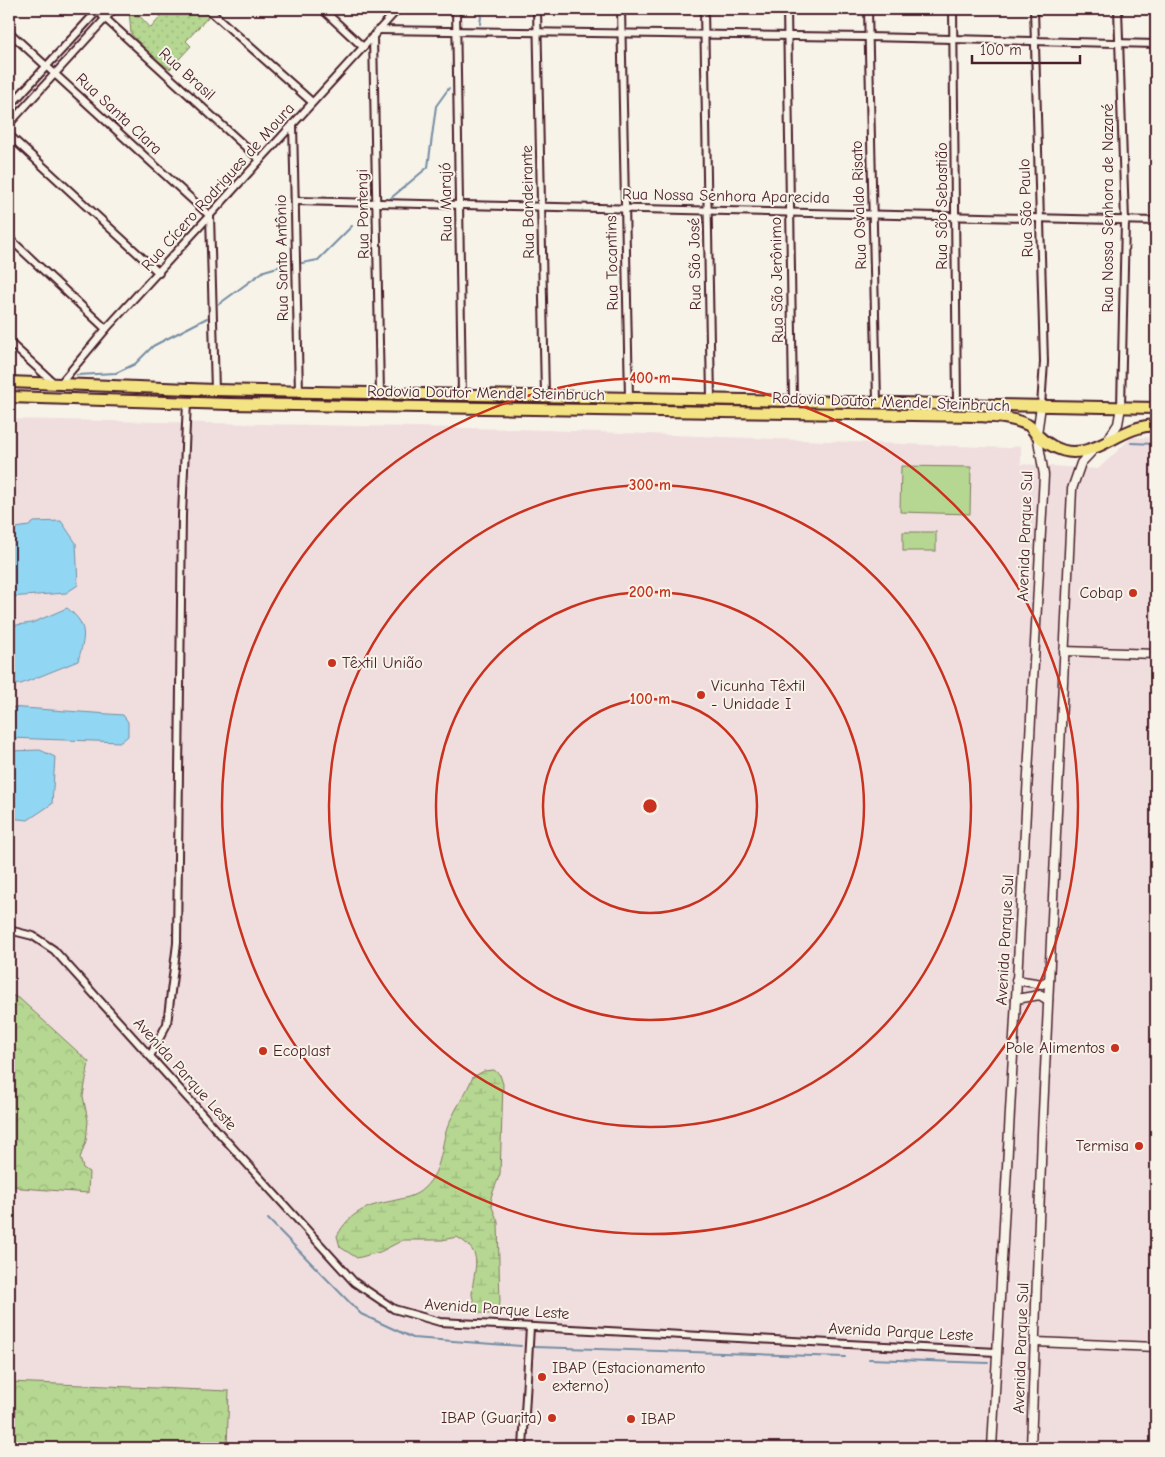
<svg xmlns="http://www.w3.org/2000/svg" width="1165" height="1457" font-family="'Comic Neue',sans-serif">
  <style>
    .built { fill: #f0dedf }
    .grass { fill: url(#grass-dots); stroke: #807b5e }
    .forest { fill: url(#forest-crowns); stroke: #807b5e }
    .wetland { fill: url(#wetland-marsh); stroke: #807b5e }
    .pitch { fill: #b5d791; stroke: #807b5e }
    .water { fill: #91d7f3; stroke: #758da3 }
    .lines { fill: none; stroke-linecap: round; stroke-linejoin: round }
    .stream { stroke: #758da3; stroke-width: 2 }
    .minor-casing { stroke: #4a1f2b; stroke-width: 10 }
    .tertiary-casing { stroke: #4a1f2b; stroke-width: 11 }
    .trunk-casing { stroke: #4a1f2b; stroke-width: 14 }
    .minor { stroke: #f7f3e8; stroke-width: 6 }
    .tertiary { stroke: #f7f3e8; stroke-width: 8 }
    .trunk { stroke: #f4e382; stroke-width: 10 }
    .ring { fill: none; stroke: #c8321e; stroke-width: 2.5 }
    .poi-dot { fill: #c8321e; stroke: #f7f3e8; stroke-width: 2 }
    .labels { text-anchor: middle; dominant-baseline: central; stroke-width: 4; stroke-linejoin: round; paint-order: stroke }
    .street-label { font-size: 16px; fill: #4a1f2b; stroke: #f7f3e8 }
    .poi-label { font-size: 16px; fill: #4a1f2b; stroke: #f7f3e8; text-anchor: start }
    .centre { fill: #c8321e; stroke: #f7f3e8; stroke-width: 2.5 }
    .ring-label { font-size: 15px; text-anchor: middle; font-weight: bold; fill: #c8321e; stroke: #f7f3e8; stroke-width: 4; stroke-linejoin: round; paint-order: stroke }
  </style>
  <defs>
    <pattern id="grass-dots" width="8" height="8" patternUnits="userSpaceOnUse" patternTransform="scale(1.25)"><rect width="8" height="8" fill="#b5d791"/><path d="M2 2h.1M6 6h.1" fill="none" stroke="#9db87d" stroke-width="1.8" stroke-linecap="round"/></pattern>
    <pattern id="forest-crowns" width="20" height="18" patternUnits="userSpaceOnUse" patternTransform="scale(1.25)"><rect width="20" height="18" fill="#b5d791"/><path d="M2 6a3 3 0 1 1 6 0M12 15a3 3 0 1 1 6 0" fill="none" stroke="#9db87d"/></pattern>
    <pattern id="wetland-marsh" width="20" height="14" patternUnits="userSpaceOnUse" patternTransform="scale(1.25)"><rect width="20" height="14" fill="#b5d791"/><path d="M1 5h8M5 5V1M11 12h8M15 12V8" fill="none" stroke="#9db87d"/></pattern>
  </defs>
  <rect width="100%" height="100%" fill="#f7f3e8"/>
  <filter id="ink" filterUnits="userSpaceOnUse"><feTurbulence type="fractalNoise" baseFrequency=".02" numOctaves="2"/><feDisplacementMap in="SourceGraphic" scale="10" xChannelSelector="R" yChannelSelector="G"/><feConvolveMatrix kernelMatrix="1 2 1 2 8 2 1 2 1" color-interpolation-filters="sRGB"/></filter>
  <g filter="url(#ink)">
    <!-- built -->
    <path class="built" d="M9,419L519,429L1009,448L1021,445V464L1098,469L1132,437L1156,438V1448H9Z"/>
    <!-- grass -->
    <path class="grass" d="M129,9H133L151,28L161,16L153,9H201L209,16L186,41L191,46L170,69L154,58L131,34Z"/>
    <!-- forest -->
    <g class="forest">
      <path d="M9,994L20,999L89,1062L83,1096L88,1121L86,1141L80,1158L83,1168L89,1172L88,1193L21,1188L9,1184Z"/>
      <path d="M9,1382L229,1391L227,1448H10Z"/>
    </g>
    <!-- wetland -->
    <path class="wetland" d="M494,1070L500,1075L503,1084L500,1174L491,1197L492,1207L498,1222L500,1303L497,1312L490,1314L479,1313C477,1307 472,1299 472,1294C473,1267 486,1254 457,1237L442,1240H403L380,1252L357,1258L340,1247L337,1236C350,1212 366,1206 392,1201C404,1198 415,1197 424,1188C445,1168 439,1144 450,1121C457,1106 466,1093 473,1077L484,1071Z"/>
    <!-- pitch -->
    <g class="pitch">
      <path d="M901,466L971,467L970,514L900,512Z"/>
      <rect x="903" y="532" width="33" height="19"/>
    </g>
    <!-- water -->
    <g class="water">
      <path d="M61,521L76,543L78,585L66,593L9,597V529L29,526L34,522Z"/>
      <path d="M67,608C89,625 85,637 78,661L21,684L9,685V626L32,623Z"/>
      <path d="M9,707L123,715L128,722V736L121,742L9,738Z"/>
      <path d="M40,750L55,757L52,804L28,820L9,818V751Z"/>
    </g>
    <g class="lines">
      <!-- stream -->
      <g class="stream">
        <path d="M480,24L482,9"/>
        <path d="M391,198L428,167L436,106L449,88"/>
        <path d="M302,263L318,260L352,226"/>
        <path d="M219,304L264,271L288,264"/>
        <path d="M77,375L116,373L135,364L153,346L207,318"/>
        <path d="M1131,443L1156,444"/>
        <path d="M268,1219L361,1314L413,1338L521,1346"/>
        <path d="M534,1347L845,1357"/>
        <path d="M869,1359L988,1363"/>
      </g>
      <defs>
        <g id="minor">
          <path d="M95,9L260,160"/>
          <path d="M208,9L312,102"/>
          <path d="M322,9L363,47"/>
          <path d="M456,9L462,394"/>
          <path d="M537,9L545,395"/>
          <path d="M621,9L629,397"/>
          <path d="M704,9L711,398"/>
          <path d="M787,9L793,400"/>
          <path d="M868,9L877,401"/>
          <path d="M953,9L957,402"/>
          <path d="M1034,9L1044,362L1041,406"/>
          <path d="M1118,9L1125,221L1121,407"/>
          <path d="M378,30L868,37L1156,44"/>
          <path d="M9,32L210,216L215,390"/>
          <path d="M373,36L380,393"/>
          <path d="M9,107L99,9"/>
          <path d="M9,124L114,9"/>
          <path d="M293,124L299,392"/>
          <path d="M9,135L159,273"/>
          <path d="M295,201L1156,221"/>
          <path d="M9,238L106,329"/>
          <path d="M9,342L54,383"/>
          <path d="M60,384L106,329L398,9"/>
          <path d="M9,930L33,936L54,950L354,1282L394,1309L440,1322L996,1352"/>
          <path d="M150,1056L167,1024L177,943L182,515L187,402"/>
          <path d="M523,1448L530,1327"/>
        </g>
        <g id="tertiary">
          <path d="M1108,439L1118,424L1121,407"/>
          <path d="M1064,651L1156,654"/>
          <path d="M1016,980L1042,984L1049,980"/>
          <path d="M1016,999L1040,995L1048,1000"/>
          <path d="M1036,1342L1156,1347"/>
          <path d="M992,1448L1044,475L1037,434L1041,406"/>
          <path d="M1031,1448L1042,1134L1072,489L1081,463L1095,448"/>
        </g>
        <g id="trunk">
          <path d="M9,382L215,390L1156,408"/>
          <path d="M9,397L229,404L976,416C993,417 1012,417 1028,425C1032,427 1033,431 1036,434C1045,443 1060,452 1073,452C1103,452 1122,426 1156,425"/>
        </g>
      </defs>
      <!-- minor casing -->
      <use href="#minor" class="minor-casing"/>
      <!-- tertiary casing -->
      <use href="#tertiary" class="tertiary-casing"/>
      <!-- trunk casing -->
      <use href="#trunk" class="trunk-casing"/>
      <!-- minor -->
      <use href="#minor" class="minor"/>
      <!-- tertiary -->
      <use href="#tertiary" class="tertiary"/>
      <!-- trunk -->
      <use href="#trunk" class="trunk"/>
    </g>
  </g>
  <!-- distance rings -->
  <g class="ring">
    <circle cx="650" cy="806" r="107"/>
    <circle cx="650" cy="806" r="214"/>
    <circle cx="650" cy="806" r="321"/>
    <circle cx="650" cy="806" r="428"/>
  </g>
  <!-- markers -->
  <g class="poi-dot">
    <circle cx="1133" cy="593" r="5"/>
    <circle cx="332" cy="663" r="5"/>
    <circle cx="701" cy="695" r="5"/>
    <circle cx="1115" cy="1048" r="5"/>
    <circle cx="263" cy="1051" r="5"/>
    <circle cx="1139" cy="1146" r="5"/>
    <circle cx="542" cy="1377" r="5"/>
    <circle cx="552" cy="1418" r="5"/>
    <circle cx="631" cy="1419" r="5"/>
  </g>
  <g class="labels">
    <!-- street labels -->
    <g class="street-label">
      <text transform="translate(187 74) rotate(42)">Rua Brasil</text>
      <text transform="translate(119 114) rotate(43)">Rua Santa Clara</text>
      <text transform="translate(218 187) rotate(-48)">Rua Cícero Rodrigues de Moura</text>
      <text transform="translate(726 196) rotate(1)">Rua Nossa Senhora Aparecida</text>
      <text transform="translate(446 202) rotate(-91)">Rua Marajó</text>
      <text transform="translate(528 202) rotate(-91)">Rua Bandeirante</text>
      <text transform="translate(859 205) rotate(-92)">Rua Osvaldo Risato</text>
      <text transform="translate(942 206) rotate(-90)">Rua São Sebastião</text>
      <text transform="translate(1026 208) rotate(-92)">Rua São Paulo</text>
      <text transform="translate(1108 208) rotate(-90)">Rua Nossa Senhora de Nazaré</text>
      <text transform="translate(363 214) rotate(-91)">Rua Pontengi</text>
      <text transform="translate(282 258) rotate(-91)">Rua Santo Antônio</text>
      <text transform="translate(612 263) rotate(-91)">Rua Tocantins</text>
      <text transform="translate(695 264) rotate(-91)">Rua São José</text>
      <text transform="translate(777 280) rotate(-91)">Rua São Jerônimo</text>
      <text transform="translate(486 393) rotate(1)">Rodovia Doutor Mendel Steinbruch</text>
      <text transform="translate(891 402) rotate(2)">Rodovia Doutor Mendel Steinbruch</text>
      <text transform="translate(1025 536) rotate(-88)">Avenida Parque Sul</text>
      <text transform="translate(1005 940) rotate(-87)">Avenida Parque Sul</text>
      <text transform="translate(185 1074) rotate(48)">Avenida Parque Leste</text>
      <text transform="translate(497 1309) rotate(4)">Avenida Parque Leste</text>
      <text transform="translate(901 1332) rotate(3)">Avenida Parque Leste</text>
      <text transform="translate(1021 1348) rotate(-88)">Avenida Parque Sul</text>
    </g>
    <!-- poi labels -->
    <g class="poi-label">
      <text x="1123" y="593" text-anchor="end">Cobap</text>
      <text x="342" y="663">Têxtil União</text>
      <text x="711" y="686">Vicunha Têxtil<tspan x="711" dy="18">- Unidade I</tspan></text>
      <text x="1105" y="1048" text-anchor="end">Pole Alimentos</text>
      <text x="273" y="1051">Ecoplast</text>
      <text x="1129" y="1146" text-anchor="end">Termisa</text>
      <text x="552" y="1368">IBAP (Estacionamento<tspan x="552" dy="18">externo)</tspan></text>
      <text x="542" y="1418" text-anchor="end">IBAP (Guarita)</text>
      <text x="641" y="1419">IBAP</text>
    </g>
  </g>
  <circle cx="650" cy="806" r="8" class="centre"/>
  <g class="ring-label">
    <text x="650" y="383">400 m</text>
    <text x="650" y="490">300 m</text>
    <text x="650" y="597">200 m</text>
    <text x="650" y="704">100 m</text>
  </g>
  <!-- margin -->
  <rect width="1165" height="1457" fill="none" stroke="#f7f3e8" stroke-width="30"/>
  <rect x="15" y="15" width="1135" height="1427" fill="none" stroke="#4a1f2b" stroke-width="2" filter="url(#ink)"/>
  <!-- scale -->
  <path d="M972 55v8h108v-8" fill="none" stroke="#4a1f2b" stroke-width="2.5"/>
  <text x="980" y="55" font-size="15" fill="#4a1f2b" stroke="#f7f3e8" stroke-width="4" paint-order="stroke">100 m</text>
</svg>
